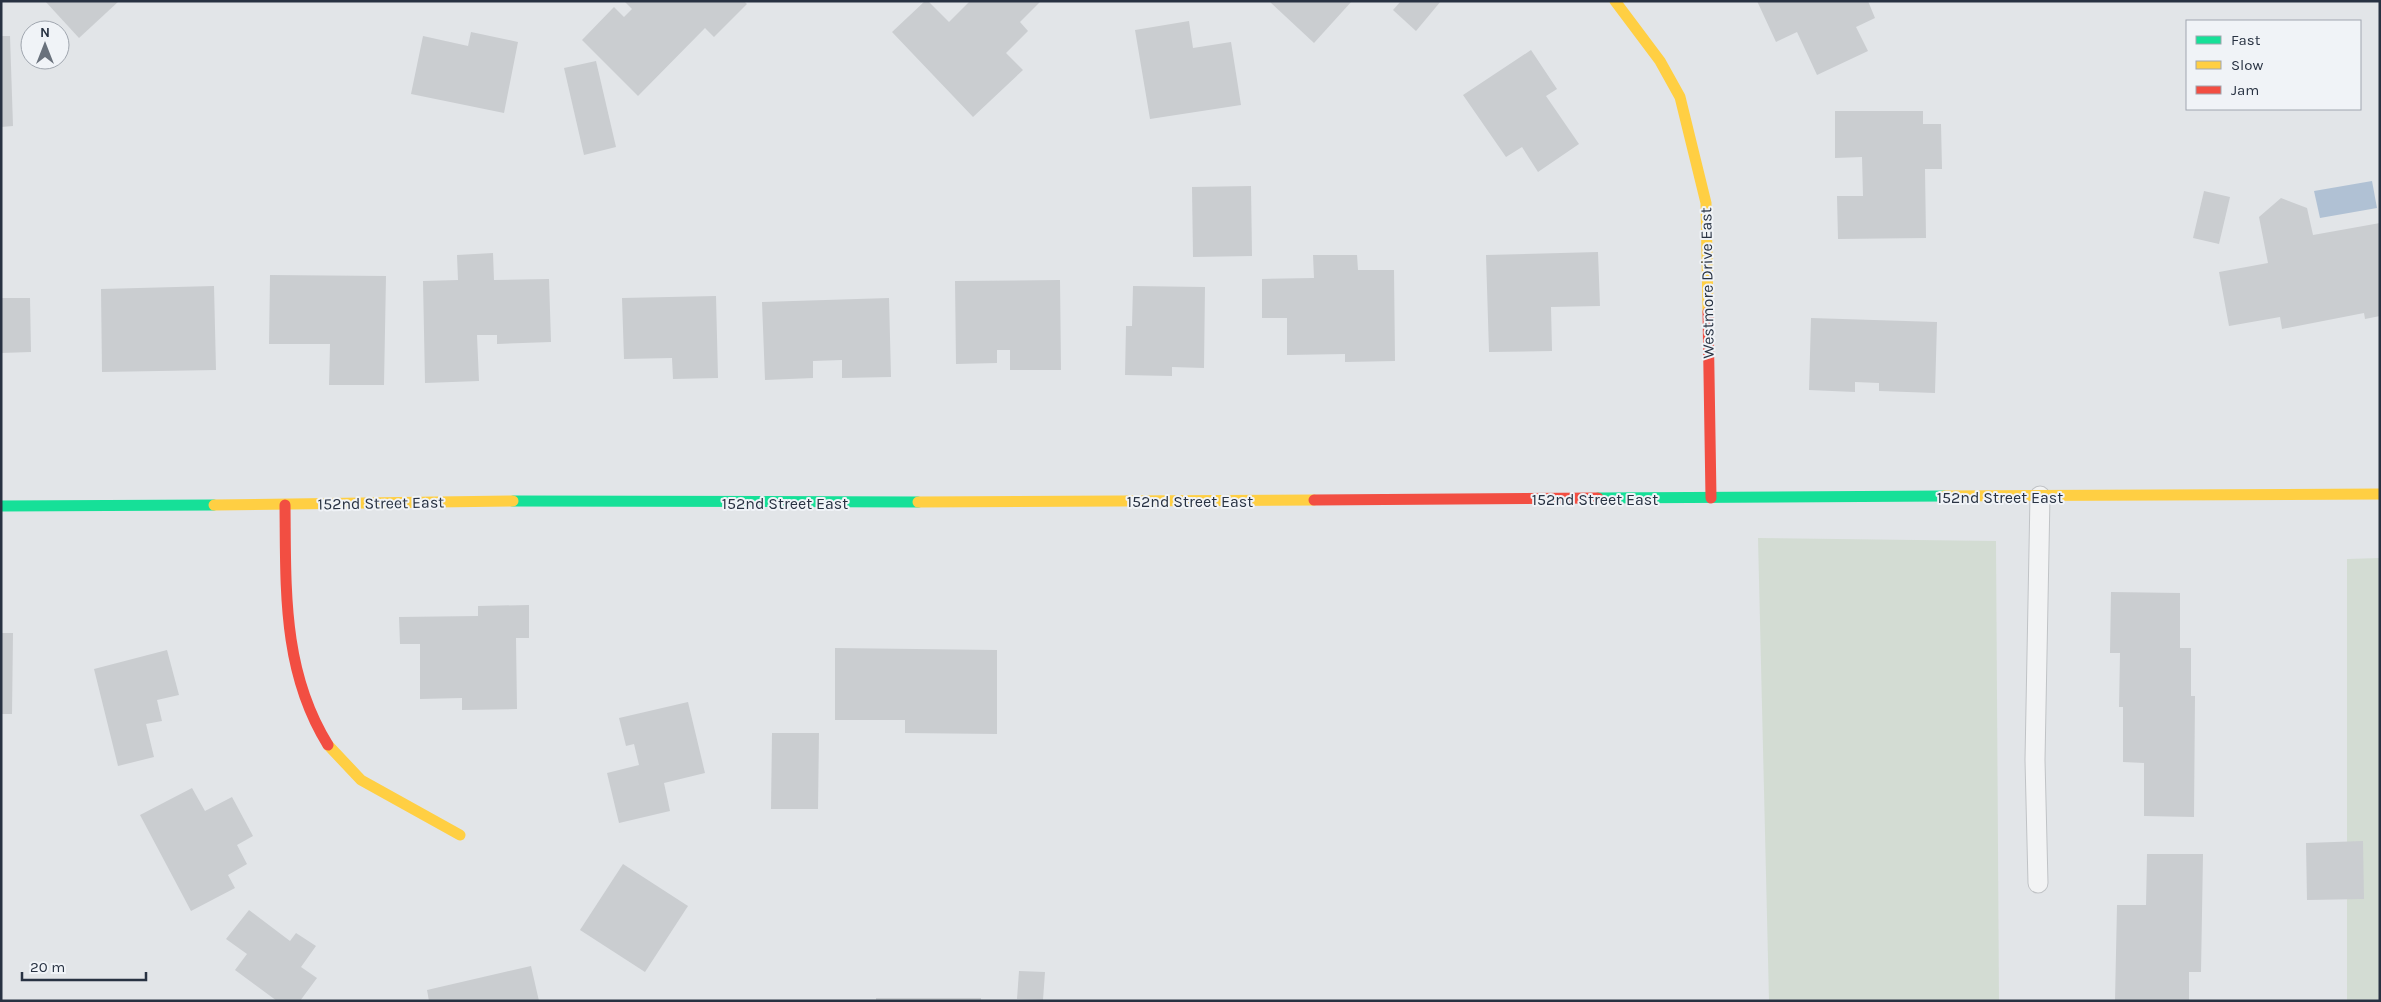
<svg xmlns="http://www.w3.org/2000/svg" width="2381" height="1002" font-family="Karla,sans-serif">
  <style>
    .green { fill: #d3dcd3 }
    .water { fill: #b0c1d4 }
    .building { fill: #cacdd0 }
    .lines { fill: none; stroke-linecap: round; stroke-linejoin: round }
    .lane-casing { stroke: #c0c3c6; stroke-width: 21 }
    .lane { stroke: #f2f3f4; stroke-width: 19 }
    .fast { stroke: #16e098; stroke-width: 11 }
    .slow { stroke: #ffcf43; stroke-width: 11 }
    .jam { stroke: #f24e42; stroke-width: 11 }
    .labels { text-anchor: middle; dominant-baseline: central; stroke-width: 4; stroke-linejoin: round; paint-order: stroke }
    .street-label { font-size: 16px; fill: #283242; stroke: #f0f3f7 }
  </style>
  <rect width="100%" height="100%" fill="#e2e5e8"/>
  <!-- green -->
  <g class="green">
    <path d="M1758,538L1996,541L1999,1001H1769Z"/>
    <path d="M2380,558V1001H2347V559Z"/>
  </g>
  <!-- water -->
  <path class="water" d="M2372,181L2377,208L2320,218L2314,191Z"/>
  <!-- building -->
  <g class="building">
    <path d="M45,1H119L79,38Z"/>
    <path d="M624,1H744L747,4L714,37L705,28L638,96L582,40L614,7L624,17L632,9Z"/>
    <path d="M925,1H928L949,22L970,1H1041L1020,22L1028,31L1006,53L1023,70L973,117L892,32Z"/>
    <path d="M1269,1H1352L1314,43Z"/>
    <path d="M1401,1H1441L1416,31L1393,10Z"/>
    <path d="M1757,1H1868L1875,18L1856,27L1868,51L1817,75L1797,32L1776,42Z"/>
    <path d="M1189,21L1193,48L1231,42L1241,105L1150,119L1135,30Z"/>
    <path d="M471,32L518,42L504,113L411,94L423,36L468,46Z"/>
    <path d="M1,36H10L13,126L1,127Z"/>
    <path d="M1531,50L1557,89L1546,96L1579,144L1538,172L1522,147L1506,157L1463,95Z"/>
    <path d="M596,61L616,147L584,155L564,68Z"/>
    <path d="M1835,111H1923V124H1941L1942,169H1925L1926,238L1838,239L1837,196H1863L1862,157L1835,158Z"/>
    <path d="M1251,186L1252,256L1193,257L1192,187Z"/>
    <path d="M2204,191L2230,197L2219,244L2193,238Z"/>
    <path d="M2281,198L2307,208L2313,235L2380,223V316L2365,319L2364,313L2282,329L2280,317L2229,326L2219,272L2268,263L2259,217Z"/>
    <path d="M1598,252L1600,306L1551,307L1552,351L1489,352L1486,255Z"/>
    <path d="M493,253L494,280L549,279L551,342L497,344V335H477L479,381L425,383L423,281L458,280L457,255Z"/>
    <path d="M1313,255H1357L1358,270H1394L1395,361L1345,362V354L1287,355V318H1262V279L1314,278Z"/>
    <path d="M270,275L386,276L384,385H329L330,344H269Z"/>
    <path d="M1060,280L1061,370H1010V350H997V363L956,364L955,281Z"/>
    <path d="M214,286L216,370L102,372L101,289Z"/>
    <path d="M1133,286L1205,287L1204,368L1172,367V376L1125,375L1126,326H1132Z"/>
    <path d="M716,296L718,378L673,379L672,358L624,359L622,298Z"/>
    <path d="M1,298H30L31,352L1,353Z"/>
    <path d="M889,298L891,377L842,378V360L813,361V378L765,380L762,302Z"/>
    <path d="M1811,318L1937,322L1935,393L1879,391V383L1855,382V392L1809,390Z"/>
    <path d="M2111,592L2180,593V648H2191V696H2195L2194,817L2144,816V763L2123,762V707H2119L2120,653H2110Z"/>
    <path d="M529,605V638H516L517,709L462,710V698L420,699V644H400L399,617L478,616V606Z"/>
    <path d="M1,633H13L12,714H1Z"/>
    <path d="M835,648L997,650V734L905,733V720H835Z"/>
    <path d="M167,650L179,695L157,700L162,721L146,724L154,757L118,766L94,669Z"/>
    <path d="M688,702L705,773L664,783L670,811L619,823L607,773L639,765L634,744L626,746L619,718Z"/>
    <path d="M772,733H819L818,809H771Z"/>
    <path d="M192,788L205,811L232,797L253,836L237,845L247,864L228,875L235,888L191,911L140,815Z"/>
    <path d="M2363,841L2364,899L2307,900L2306,843Z"/>
    <path d="M2147,854H2203L2201,972H2189V1001H2115L2117,905H2146Z"/>
    <path d="M623,864L688,906L645,972L580,930Z"/>
    <path d="M249,910L290,941L296,933L316,946L301,967L317,978L300,1001H277L235,970L247,954L226,939Z"/>
    <path d="M531,966L539,1001H429L427,990Z"/>
    <path d="M1019,971L1045,972L1043,1000L1017,999Z"/>
    <rect x="876" y="998" width="105" height="3"/>
  </g>
  <g class="lines">
    <defs>
      <path id="lane" d="M2038,883L2035,760L2040,496"/>
    </defs>
    <!-- lane casing -->
    <use href="#lane" class="lane-casing"/>
    <!-- lane -->
    <use href="#lane" class="lane"/>
    <!-- fast -->
    <g class="fast">
      <path d="M1598,498L1944,496"/>
      <path d="M513,501L918,502"/>
      <path d="M1,506L214,505"/>
    </g>
    <!-- slow -->
    <g class="slow">
      <path d="M1615,1L1660,61L1680,97L1706,203L1708,312"/>
      <path d="M1944,496L2380,494"/>
      <path d="M918,502L1314,500"/>
      <path d="M214,505L513,501"/>
      <path d="M328,745L361,780L460,835"/>
    </g>
    <!-- jam -->
    <g class="jam">
      <path d="M1708,312L1711,498"/>
      <path d="M1314,500L1598,498"/>
      <path d="M285,505C286,589 282,671 328,745"/>
    </g>
  </g>
  <g class="labels">
    <!-- street labels -->
    <g class="street-label">
      <text transform="translate(1707 283) rotate(-91)">Westmore Drive East</text>
      <text x="2000" y="497">152nd Street East</text>
      <text x="1595" y="499">152nd Street East</text>
      <text x="1190" y="501">152nd Street East</text>
      <text transform="translate(381 503) rotate(-1)">152nd Street East</text>
      <text x="785" y="503">152nd Street East</text>
    </g>
  </g>
  <!-- border -->
  <rect width="2381" height="1002" fill="none" stroke="#283242" stroke-width="5"/>
  <!-- legend -->
  <rect x="2186" y="20" width="175" height="90" fill="#f0f3f7" stroke="#a0a6af"/>
  <rect x="2196" y="36" width="25" height="8" fill="#16e098" stroke="#a0a6af"/>
  <text x="2231" y="45" font-size="15" fill="#283242">Fast</text>
  <rect x="2196" y="61" width="25" height="8" fill="#ffcf43" stroke="#a0a6af"/>
  <text x="2231" y="70" font-size="15" fill="#283242">Slow</text>
  <rect x="2196" y="86" width="25" height="8" fill="#f24e42" stroke="#a0a6af"/>
  <text x="2231" y="95" font-size="15" fill="#283242">Jam</text>
  <!-- north arrow -->
  <g transform="translate(45 45)"><circle r="24" fill="#f0f3f7" stroke="#a0a6af"/>
  <path d="M0-4L9 19L0 12L-9 19Z" fill="#69717c"/>
  <text y="-8" font-size="14" font-weight="bold" text-anchor="middle" fill="#283242">N</text>
  </g>
  <!-- scale -->
  <path d="M22 972v8h124v-8" fill="none" stroke="#283242" stroke-width="2.5"/>
  <text x="30" y="972" font-size="15" fill="#283242" stroke="#f0f3f7" stroke-width="4" paint-order="stroke">20 m</text>
</svg>
